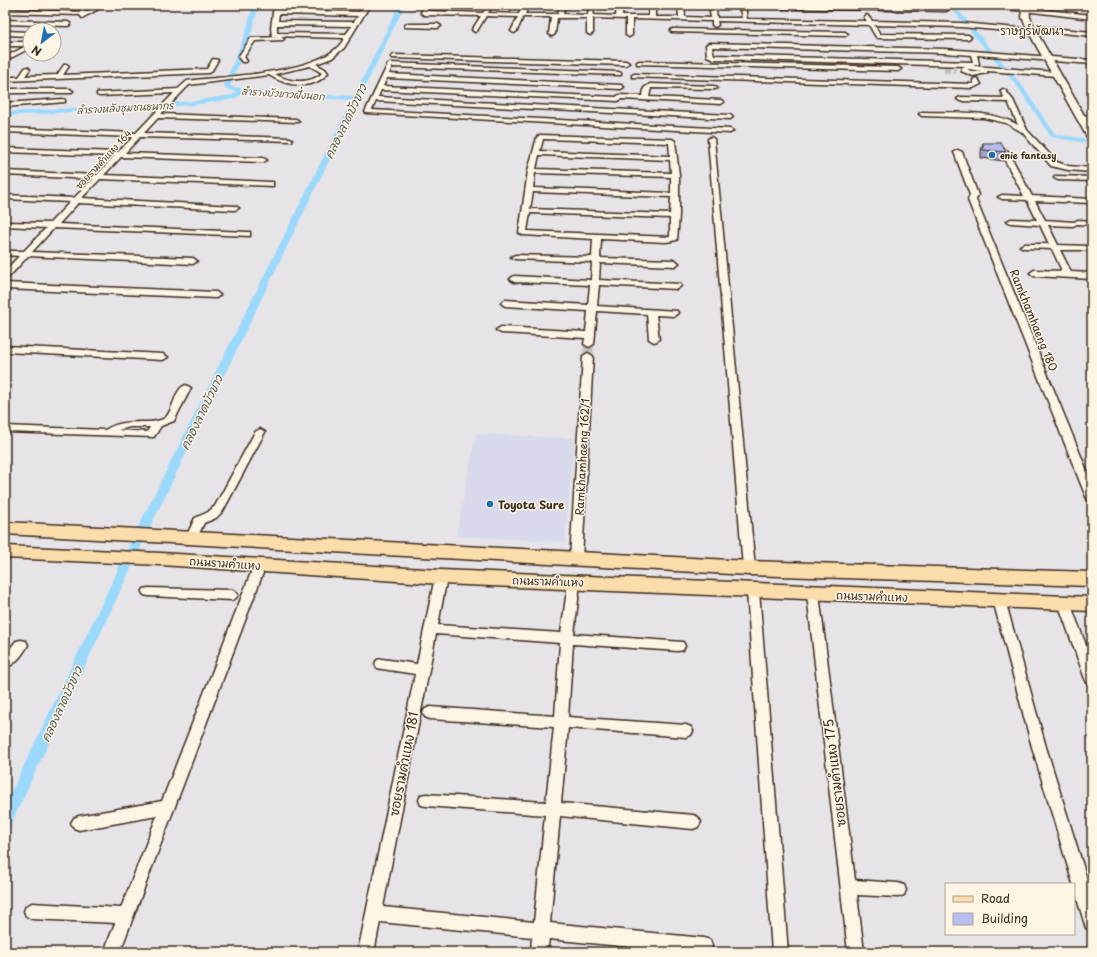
<svg xmlns="http://www.w3.org/2000/svg" width="1097" height="957" font-family="'Playpen Sans','Playpen Sans Thai',sans-serif">
  <style>
    .built { fill: #d8d9ea }
    .lines { fill: none; stroke-linecap: round; stroke-linejoin: round }
    .canal { fill: #9bd9fc; fill-rule: evenodd }
    .street-tunnel-far1 { stroke: #c5bfc0; stroke-width: 6; stroke-dasharray: 6 3; stroke-linecap: butt }
    .street-tunnel { stroke: #c5bfc0; stroke-width: 10; stroke-dasharray: 10 4.5; stroke-linecap: butt }
    .street-casing { stroke: #3b2a1e; stroke-width: 3 }
    .secondary-casing { stroke: #3b2a1e; stroke-width: 3 }
    .primary-casing { stroke: #3b2a1e; stroke-width: 3 }
    .street { fill: #fcf5e5; fill-rule: evenodd }
    .secondary { fill: #fcf5e5; fill-rule: evenodd }
    .primary { fill: #fbddab; fill-rule: evenodd }
    .wall { fill: #9da3ce; stroke: #3b2a1e }
    .building { fill: #b6bef0; stroke: #3b2a1e }
    .poi-dot { fill: #1f6fb2; stroke: #fcf5e5; stroke-width: 1.5 }
    .labels { text-anchor: middle; dominant-baseline: central; stroke-width: 3; stroke-linejoin: round; paint-order: stroke }
    .far-poi-label { font-size: 9px; font-weight: bold; fill: #3b2a1e; stroke: #fcf5e5; text-anchor: start }
    .far-street-label { font-size: 9px; fill: #3b2a1e; stroke: #fcf5e5 }
    .far-water-label { font-size: 10px; font-style: italic; fill: #535656; stroke: #fcf5e5 }
    .far-quarter-label { font-size: 11px; fill: #3b2a1e; stroke: #fcf5e5 }
    .street-label { font-size: 11px; fill: #3b2a1e; stroke: #fcf5e5 }
    .poi-label { font-size: 11px; font-weight: bold; fill: #3b2a1e; stroke: #fcf5e5; text-anchor: start }
    .water-label { font-size: 12px; font-style: italic; fill: #535656; stroke: #fcf5e5 }
    .near-street-label { font-size: 13px; fill: #3b2a1e; stroke: #fcf5e5 }
  </style>
  <rect width="100%" height="100%" fill="#e7e4e8"/>
  <filter id="ink" filterUnits="userSpaceOnUse"><feTurbulence type="fractalNoise" baseFrequency=".025" numOctaves="2"/><feDisplacementMap in="SourceGraphic" scale="8" xChannelSelector="R" yChannelSelector="G"/><feConvolveMatrix kernelMatrix="1 2 1 2 8 2 1 2 1" color-interpolation-filters="sRGB"/></filter>
  <g filter="url(#ink)">
    <!-- built -->
    <path class="built" d="M476,434L574,438L565,542L456,536Z"/>
    <g class="lines">
      <!-- canal -->
      <g class="canal">
        <path d="M253,5H259L252,31L230,86L232,87L271,92L354,96L399,5H405L155,517L10,826L5,828V805L143,517L352,100L271,96L244,93L234,99L193,105L5,116V112L193,101L232,95L237,92L228,90L224,86L246,31Z"/>
        <path d="M948,5H954L1021,84L1055,134L1092,140V144L1051,137L1017,86Z"/>
      </g>
      <!-- street-tunnel-far1 -->
      <path class="street-tunnel-far1" d="M944,70L956,71"/>
      <!-- street-tunnel -->
      <path class="street-tunnel" d="M588,356L589,344"/>
      <defs>
        <g id="street">
          <path d="M99,5H106L82,18L80,15L5,13V9L85,12Z"/>
          <path d="M274,5H280V10L360,12L364,5H370L344,48L332,58L316,64L325,69L328,73C313,91 286,86 269,75L189,85L161,114L296,119L299,121L298,122L158,118L144,133L290,138L292,139V141L140,137L125,153L263,158L267,160L263,162L121,157L104,175L270,182H273V186L100,179L82,198L235,206L239,208L235,210L78,203L59,224L247,232H250V236L54,228L32,252L193,258L197,261L193,264L28,256L8,278L5,279V271L19,256L5,255V251H24L46,228L5,226V222L50,223L70,202L5,199V195L74,198L93,179L5,175V171L97,175L114,156L5,152V148L118,152L133,137L5,132V128L136,133L174,93L99,96L97,95V93L178,89L187,81C223,76 329,74 344,38L272,36L271,28ZM279,14L358,16L354,22L278,21ZM277,25L352,26L346,34L277,33ZM310,66L322,73C310,85 288,82 275,74Z"/>
          <path d="M424,5H430L427,11L483,13L487,5H493L488,13L519,14L523,5H529L525,14H558L559,5H565L563,14L588,15L589,5H595L593,15L616,16L617,5H623L622,16H649V5H655V17H679L678,5H684L685,17L711,18L709,5H715L717,18H742L739,5H745L747,19L867,21L864,17L867,15L872,21L961,23L1029,29V27L1031,26L1092,32V36L1034,30V32L1032,33L961,27L874,25L880,34L968,35L971,37L968,39L878,38L876,37L869,25L717,21L718,25L715,27L712,25V21L632,19V35L629,37L626,35V19L593,18V33L590,35L587,33V18H557L555,34L552,36L549,34L551,17H523L517,31L514,33L511,31L518,17L486,16L477,31L475,32L472,30L481,16L424,15L421,13Z"/>
          <path d="M774,5L946,7L949,9L946,11L772,8L771,7Z"/>
          <path d="M986,5H1003L1092,15V19L989,7Z"/>
          <path d="M5,20L68,22L71,24L68,26L5,24Z"/>
          <path d="M407,24H438L441,26L438,28L405,27V25Z"/>
          <path d="M673,29L845,32L848,34L845,36L671,32V30Z"/>
          <path d="M5,31L30,32V36L5,35Z"/>
          <path d="M281,37L284,39L283,40L255,41L244,57L247,61L246,62H242L238,57L251,38Z"/>
          <path d="M5,42H30V48L5,61V57L26,46H5Z"/>
          <path d="M709,43L945,49L1092,60V64L977,55L979,64L973,66L1056,72L1059,74L1056,76L987,71V73L973,76L961,71L962,67L967,66L714,59L707,56L706,45ZM712,47L945,53L971,55L973,62L714,55ZM967,69H969L981,71L973,72Z"/>
          <path d="M394,55L626,61L629,63L626,65L392,58L391,57Z"/>
          <path d="M213,59L218,60L211,72L209,73L5,81V77H19L25,68L27,67L30,69L25,76L57,75L64,65L66,64L69,66L63,75L207,69Z"/>
          <path d="M639,61L898,67L901,69L898,71L637,64V62Z"/>
          <path d="M390,63L619,72L621,73V75L392,67L389,74L621,85L624,87L621,89L387,78L383,86L616,97L619,95L643,96L644,88L650,84L714,86L717,88L716,89L651,88L649,97L721,100L724,102L721,104L621,99L618,101L381,90L378,97L730,115L733,117L730,119L376,101L372,110L730,129L733,131L730,133L366,113L365,112L388,64Z"/>
          <path d="M634,74L972,84L974,83L973,80L976,78L978,79L981,84L973,88L632,77V75Z"/>
          <path d="M5,89H70L73,91L70,93H5Z"/>
          <path d="M1003,89L1005,90L1013,100L1027,130L1057,162L1068,166L1092,168V172L1068,170L1051,166L1022,132L1006,123L984,118L922,116L919,114L922,112C953,113 990,109 1018,125L1008,102L960,101L957,99L960,97L1005,98L1000,91Z"/>
          <path d="M63,99L65,100V102L5,107V103Z"/>
          <path d="M1081,115L1092,116V120L1079,118V116Z"/>
          <path d="M540,135L672,139L675,141L679,175V216L677,240L666,242L601,239L600,258L675,260L679,263L675,266L600,263L599,280L680,284L681,286L677,289L599,285L597,306L677,311L678,313L674,316L656,315L659,339L657,341L654,342L649,339L647,314L597,311L594,344L589,347L584,344L585,338L501,333L496,330L501,327L586,332L588,311L505,306L501,303L505,300L588,305L590,285L514,282L510,279L514,276L591,280L592,262L515,259L511,257L515,255L592,257L593,239L523,235L519,233L528,171L537,137ZM543,139L669,143L670,156L540,151ZM539,155L670,160L671,173L536,169ZM535,173L671,177V193L533,188ZM533,192L671,197L670,214L530,209ZM530,213L670,218V237L527,231Z"/>
          <path d="M711,137L714,139L755,568L753,571L749,572L745,571L743,568L708,139Z"/>
          <path d="M1004,149L1008,151L1032,196L1092,199V203L1035,201L1045,220L1074,222L1078,220L1092,221V225L1077,224L1073,226L1048,225L1058,245L1089,246L1090,248L1089,250H1060L1071,272L1092,273V279L1034,276L1030,273L1034,270L1062,271L1052,249L1024,248L1020,246L1024,244H1049L1040,225L1011,223L1007,221L1011,219L1037,220L1027,200L1002,199L998,197L1002,195L1024,196L1000,151Z"/>
          <path d="M958,150L962,152L978,195L976,200L1092,483V501L1088,500L1086,497L968,200L970,195L954,152Z"/>
          <path d="M1055,176L1092,177V181L1058,180L1054,178Z"/>
          <path d="M5,283L216,292L220,295L216,298L5,289Z"/>
          <path d="M5,346L163,354L168,357L163,360L5,352Z"/>
          <path d="M588,353L593,356L582,559L580,562L576,563L572,562L570,559L583,356Z"/>
          <path d="M186,385L191,388L175,419L174,421L161,426L154,437L5,432V426L105,430C126,416 150,427 165,418C174,411 174,388 186,385ZM130,427H150L147,432L118,430Z"/>
          <path d="M260,429L265,432L223,511L216,518L204,523L195,542H187L185,539L195,518L208,512L215,506L255,432Z"/>
          <path d="M260,561L264,562L266,565L120,952H104L115,923L32,919L26,916L24,911L26,906L32,903L121,908L157,816L79,830L74,828L71,823L74,818L79,816L162,801L254,565L256,562Z"/>
          <path d="M441,573L445,574L447,577L438,625L561,633L568,583L570,580L574,579L578,580L580,583L574,634L683,642L685,646L683,650L678,651L573,644L568,717L686,725L691,727L693,731L691,735L686,737L568,728L561,803L693,815L698,817L701,822L698,827L693,829L560,816L550,923L704,938L710,940L712,946L710,952H682L549,939L547,952H531L532,937L380,922L374,952H358L415,674L382,669L377,668L375,664L377,660L382,659L417,664L435,577L437,574ZM436,634L560,643L555,716L430,707L425,709L423,713L425,717L430,719L554,727L546,802L426,794L421,795L419,800L421,805L426,806L545,815L534,922L383,907Z"/>
          <path d="M753,587L757,588L759,591L788,952H772L747,591L749,588Z"/>
          <path d="M148,588L232,590L236,592L238,595L236,598L232,600L148,596L144,595L142,592L144,589Z"/>
          <path d="M813,590L817,591L819,594L855,880L898,883L904,885L906,890L904,895L898,897L857,895L864,952H848L807,594L809,591Z"/>
          <path d="M999,595L1003,597L1005,600L1046,747L1092,895V930L1086,928L1074,889V884H1073L1032,747L993,600L995,597Z"/>
          <path d="M1064,598L1068,600L1070,603L1092,661V684L1087,683L1085,679L1058,603L1060,600Z"/>
          <path d="M21,640L26,641L28,645C23,654 15,665 5,668V655L16,641Z"/>
        </g>
        <path id="secondary" d="M1021,5H1029L1030,17L1036,31L1092,129V140L1087,137L1028,31L1022,17Z"/>
        <g id="primary">
          <path d="M5,522L749,561L1092,572V586L749,575L5,534Z"/>
          <path d="M5,546L161,553L441,570L1092,597V611L441,584L161,565L5,558Z"/>
        </g>
      </defs>
      <!-- street casing -->
      <use href="#street" class="street-casing"/>
      <!-- secondary casing -->
      <use href="#secondary" class="secondary-casing"/>
      <!-- primary casing -->
      <use href="#primary" class="primary-casing"/>
      <!-- street -->
      <use href="#street" class="street"/>
      <!-- secondary -->
      <use href="#secondary" class="secondary"/>
      <!-- primary -->
      <use href="#primary" class="primary"/>
    </g>
    <!-- wall -->
    <path class="wall" d="M983,143L1006,152L1003,161L981,158V151Z"/>
    <!-- building -->
    <path class="building" d="M983,143H1001L1006,152L983,150Z"/>
  </g>
  <!-- markers -->
  <g class="poi-dot">
    <circle cx="992" cy="155" r="4"/>
    <circle cx="490" cy="504" r="4"/>
  </g>
  <g class="labels">
    <!-- far-poi labels -->
    <g class="far-poi-label">
      <text x="1000" y="155">enie fantasy</text>
    </g>
    <!-- far-street labels -->
    <g class="far-street-label">
      <text transform="translate(103 159) rotate(-47)">ซอยรามคำแหง 164</text>
    </g>
    <!-- far-water labels -->
    <g class="far-water-label">
      <text transform="translate(283 93) rotate(4)">ลำรางบัวขาวฝั่งนอก</text>
      <text transform="translate(125 107) rotate(-3)">ลำรางหลังชุมชนธนากร</text>
    </g>
    <!-- far-quarter labels -->
    <g class="far-quarter-label">
      <text x="1032" y="30">ราษฎร์พัฒนา</text>
    </g>
    <!-- street labels -->
    <g class="street-label">
      <text transform="translate(1034 320) rotate(68)">Ramkhamhaeng 180</text>
      <text transform="translate(582 457) rotate(-87)">Ramkhamhaeng 162/1</text>
      <text transform="translate(225 563) rotate(4)">ถนนรามคำแหง</text>
      <text transform="translate(548 581) rotate(2)">ถนนรามคำแหง</text>
      <text transform="translate(872 596) rotate(2)">ถนนรามคำแหง</text>
    </g>
    <!-- poi labels -->
    <g class="poi-label">
      <text x="498" y="504">Toyota Sure</text>
    </g>
    <!-- water labels -->
    <g class="water-label">
      <text transform="translate(345 121) rotate(-64)">คลองลาดบัวขาว</text>
      <text transform="translate(201 412) rotate(-64)">คลองลาดบัวขาว</text>
      <text transform="translate(61 704) rotate(-65)">คลองลาดบัวขาว</text>
    </g>
    <!-- near-street labels -->
    <g class="near-street-label">
      <text transform="translate(403 764) rotate(-79)">ซอยรามคำแหง 181</text>
      <text transform="translate(834 773) rotate(-97)">ซอยรามคำแหง 175</text>
    </g>
  </g>
  <!-- margin -->
  <rect width="1097" height="957" fill="none" stroke="#fcf5e5" stroke-width="20"/>
  <rect x="10" y="10" width="1077" height="937" fill="none" stroke="#3b2a1e" stroke-width="1.5" filter="url(#ink)"/>
  <!-- legend -->
  <rect x="945" y="883" width="130" height="52" fill="#fcf5e5" stroke="#afa495"/>
  <rect x="953" y="896" width="20" height="6" fill="#fbddab" stroke="#afa495"/>
  <text x="981" y="903" font-size="12" fill="#3b2a1e">Road</text>
  <rect x="953" y="913" width="20" height="12" fill="#b6bef0" stroke="#afa495"/>
  <text x="981" y="923" font-size="12" fill="#3b2a1e">Building</text>
  <!-- north arrow -->
  <g transform="translate(42 42) rotate(212)"><circle r="19" fill="#fcf5e5" stroke="#afa495"/>
  <path d="M0-3L7 15L0 10L-7 15Z" fill="#1f6fb2"/>
  <text y="-6" font-size="11" font-weight="bold" text-anchor="middle" fill="#3b2a1e">N</text>
  </g>
</svg>
